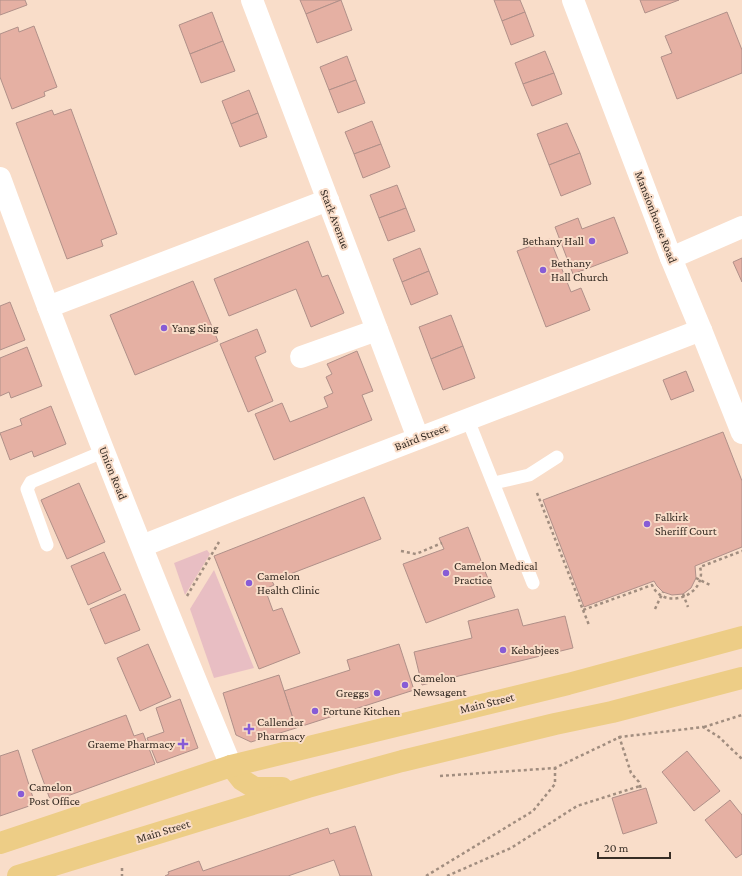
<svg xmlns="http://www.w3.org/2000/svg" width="742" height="876" font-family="'Crimson Pro',serif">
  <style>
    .green { fill: #e8bec3 }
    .building { fill: #e5b0a3; stroke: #b09089 }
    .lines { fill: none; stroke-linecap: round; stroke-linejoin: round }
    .path { stroke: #a18d7f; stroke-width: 2.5; stroke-dasharray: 3 3; stroke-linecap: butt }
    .lane { stroke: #fff; stroke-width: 13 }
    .street { stroke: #fff; stroke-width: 22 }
    .secondary { stroke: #fff; stroke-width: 22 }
    .primary { stroke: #edcd86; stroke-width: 22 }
    .poi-dot { fill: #875cd6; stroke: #f9ddc9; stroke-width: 1.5 }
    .labels { text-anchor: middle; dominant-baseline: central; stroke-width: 4; stroke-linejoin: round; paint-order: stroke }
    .street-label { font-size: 12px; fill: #372d25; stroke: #f9ddc9 }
    .poi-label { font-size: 12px; fill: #372d25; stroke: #f9ddc9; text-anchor: start }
  </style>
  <rect width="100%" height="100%" fill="#f9ddc9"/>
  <!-- green -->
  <g class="green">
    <path d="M207,550L210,554L185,595L174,563Z"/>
    <path d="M214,570L254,668L214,678L190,609Z"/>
  </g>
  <!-- building -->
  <g class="building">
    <path d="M0,0H25L27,5L0,15Z"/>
    <path d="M300,0H341L306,14Z"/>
    <path d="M341,0L352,30L317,43L306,14Z"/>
    <path d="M494,0H520L525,12L502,21Z"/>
    <path d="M640,0H679L645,13Z"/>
    <path d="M212,12L223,41L190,54L179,25Z"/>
    <path d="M525,12L534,36L511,45L502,21Z"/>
    <path d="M727,12L742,50V73L677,99L661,57L672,53L665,36Z"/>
    <path d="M34,26L57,87L44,92L45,96L12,109L0,77V34L18,27L19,32Z"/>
    <path d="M223,41L235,71L201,83L190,54Z"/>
    <path d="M545,51L554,73L523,84L515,63Z"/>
    <path d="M347,56L356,80L329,90L320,67Z"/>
    <path d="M554,73L562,94L532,106L523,84Z"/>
    <path d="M356,80L365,103L338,113L329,90Z"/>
    <path d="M249,90L258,113L231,124L222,101Z"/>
    <path d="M71,109L117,234L101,240L103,246L67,259L16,123L52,110L54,115Z"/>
    <path d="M258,113L267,137L240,147L231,124Z"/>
    <path d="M372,121L381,144L354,154L345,132Z"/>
    <path d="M567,123L580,153L549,165L537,134Z"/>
    <path d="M381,144L390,167L363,178L354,154Z"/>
    <path d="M580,153L591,184L561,196L549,165Z"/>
    <path d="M397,185L406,208L379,218L370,195Z"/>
    <path d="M406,208L415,231L388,241L379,218Z"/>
    <path d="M614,217L628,253L573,274L555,227L578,218L582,229Z"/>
    <path d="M550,239L571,292L581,288L590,310L546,327L517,251Z"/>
    <path d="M308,241L322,277L328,275L344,313L311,327L296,289L229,316L214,279Z"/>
    <path d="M420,248L429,271L402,282L393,259Z"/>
    <path d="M742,258V282L733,262Z"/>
    <path d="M429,271L438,294L411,305L402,282Z"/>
    <path d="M193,281L218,341L135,375L110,315Z"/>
    <path d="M10,302L25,340L0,350V306Z"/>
    <path d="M451,315L463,346L431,359L419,327Z"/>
    <path d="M257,329L266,352L255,357L273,401L248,412L220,344Z"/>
    <path d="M463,346L475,378L443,390L431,359Z"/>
    <path d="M27,347L42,386L11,398L9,392L0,396V358Z"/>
    <path d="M357,351L373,391L362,395L372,420L274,460L255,414L282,403L290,422L328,407L324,397L333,393L326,377L332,374L327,364Z"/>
    <path d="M686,371L694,391L671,400L663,380Z"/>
    <path d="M51,406L66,444L34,457L32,451L10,460L0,433L22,425L20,419Z"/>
    <path d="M723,432L742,481V547L695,566L696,578L691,588L683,594L672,595L663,592L657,586L654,581L584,607L543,500Z"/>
    <path d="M79,483L105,542L67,559L41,500Z"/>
    <path d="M364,497L381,539L272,581L274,585L265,589L273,611L282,608L300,653L259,669L214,556Z"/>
    <path d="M468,527L495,597L426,623L403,564L444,549L439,538Z"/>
    <path d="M104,552L121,590L88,605L71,566Z"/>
    <path d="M125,594L140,630L105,644L90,609Z"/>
    <path d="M518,609L523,626L565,616L573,648L422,685L414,652L472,638L468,621Z"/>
    <path d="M148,644L171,697L140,711L117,658Z"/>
    <path d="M399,644L414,690L296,728L284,691L350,670L347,660Z"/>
    <path d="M279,675L296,728L251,742L236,735L223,693Z"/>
    <path d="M180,699L198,748L157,763L147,738L164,732L156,708Z"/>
    <path d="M126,715L134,736L143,733L155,764L51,802L32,750Z"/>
    <path d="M18,750L35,804L0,816V756Z"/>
    <path d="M687,751L720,791L694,811L662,772Z"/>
    <path d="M646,788L657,823L623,834L612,798Z"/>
    <path d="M730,800L742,815V854L736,858L705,820Z"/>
    <path d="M355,826L372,876H340L334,860L288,876H165L169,874L168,872L199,861L203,871L328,828L330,834Z"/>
  </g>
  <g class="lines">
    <!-- path -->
    <g class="path">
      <path d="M537,493L583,610L652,585C664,612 708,595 700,567L742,551"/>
      <path d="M401,551L416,554L442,543"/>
      <path d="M696,578L712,586"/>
      <path d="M683,594L688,607"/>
      <path d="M187,596L219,542"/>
      <path d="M655,609L663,592"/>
      <path d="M583,610L589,625"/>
      <path d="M704,727L742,715"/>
      <path d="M619,736L631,773L639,782L641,789"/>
      <path d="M440,776L555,768L620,737L703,727L719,737L742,759"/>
      <path d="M122,868V876"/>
      <path d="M426,876L533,811L555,784V768"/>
      <path d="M447,876L511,848L577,806L640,786"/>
    </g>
    <!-- lane -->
    <g class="lane">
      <path d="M468,420L533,583"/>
      <path d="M494,483L529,475L557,457"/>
      <path d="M47,545L27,489L31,482L105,451"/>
    </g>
    <!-- street -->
    <g class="street">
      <path d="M252,0L418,438"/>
      <path d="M573,0L671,258L701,330L742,433"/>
      <path d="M671,258L742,227"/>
      <path d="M48,307L328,200"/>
      <path d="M301,357L377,330"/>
      <path d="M142,546L240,507L701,330"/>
    </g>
    <!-- secondary -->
    <path class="secondary" d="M0,178C72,375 150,571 231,766"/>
    <!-- primary -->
    <g class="primary">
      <path d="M231,766L242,780L255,788H282"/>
      <path d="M0,843L231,766L568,684L742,637"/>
      <path d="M18,876L308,787L402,761L555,724L612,712L742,678"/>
    </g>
  </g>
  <!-- markers -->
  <g class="poi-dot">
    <circle cx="592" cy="241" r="4"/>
    <circle cx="543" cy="270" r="4"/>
    <circle cx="164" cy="328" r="4"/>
    <circle cx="647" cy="524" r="4"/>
    <circle cx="446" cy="573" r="4"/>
    <circle cx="249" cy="583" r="4"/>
    <circle cx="503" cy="650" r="4"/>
    <circle cx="405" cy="685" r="4"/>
    <circle cx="377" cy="693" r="4"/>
    <circle cx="315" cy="711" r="4"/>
    <path d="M247 723h4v4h4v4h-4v4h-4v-4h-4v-4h4z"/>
    <path d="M181 738h4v4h4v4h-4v4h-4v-4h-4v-4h4z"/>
    <circle cx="21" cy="794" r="4"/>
  </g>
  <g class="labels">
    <!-- street labels -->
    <g class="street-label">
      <text transform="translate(656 217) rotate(69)">Mansionhouse Road</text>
      <text transform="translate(335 219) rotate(69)">Stark Avenue</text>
      <text transform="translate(421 437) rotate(-21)">Baird Street</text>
      <text transform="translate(113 473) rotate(68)">Union Road</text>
      <text transform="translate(487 703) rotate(-14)">Main Street</text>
      <text transform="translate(163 831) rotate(-17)">Main Street</text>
    </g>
    <!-- poi labels -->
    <g class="poi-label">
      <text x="584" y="241" text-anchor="end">Bethany Hall</text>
      <text x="551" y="263">Bethany<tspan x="551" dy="14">Hall Church</tspan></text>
      <text x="172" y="328">Yang Sing</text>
      <text x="655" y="517">Falkirk<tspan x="655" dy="14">Sheriff Court</tspan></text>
      <text x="454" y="566">Camelon Medical<tspan x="454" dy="14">Practice</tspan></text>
      <text x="257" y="576">Camelon<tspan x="257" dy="14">Health Clinic</tspan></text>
      <text x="511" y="650">Kebabjees</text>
      <text x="413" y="678">Camelon<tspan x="413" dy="14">Newsagent</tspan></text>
      <text x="369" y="693" text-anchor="end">Greggs</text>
      <text x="323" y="711">Fortune Kitchen</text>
      <text x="257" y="722">Callendar<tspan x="257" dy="14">Pharmacy</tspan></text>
      <text x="175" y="744" text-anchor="end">Graeme Pharmacy</text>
      <text x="29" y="787">Camelon<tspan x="29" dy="14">Post Office</tspan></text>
    </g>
  </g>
  <!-- scale -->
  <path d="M598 852v6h72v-6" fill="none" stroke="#372d25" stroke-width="2"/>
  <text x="604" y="852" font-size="12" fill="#372d25" stroke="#f9ddc9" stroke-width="3" paint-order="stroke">20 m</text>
</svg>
